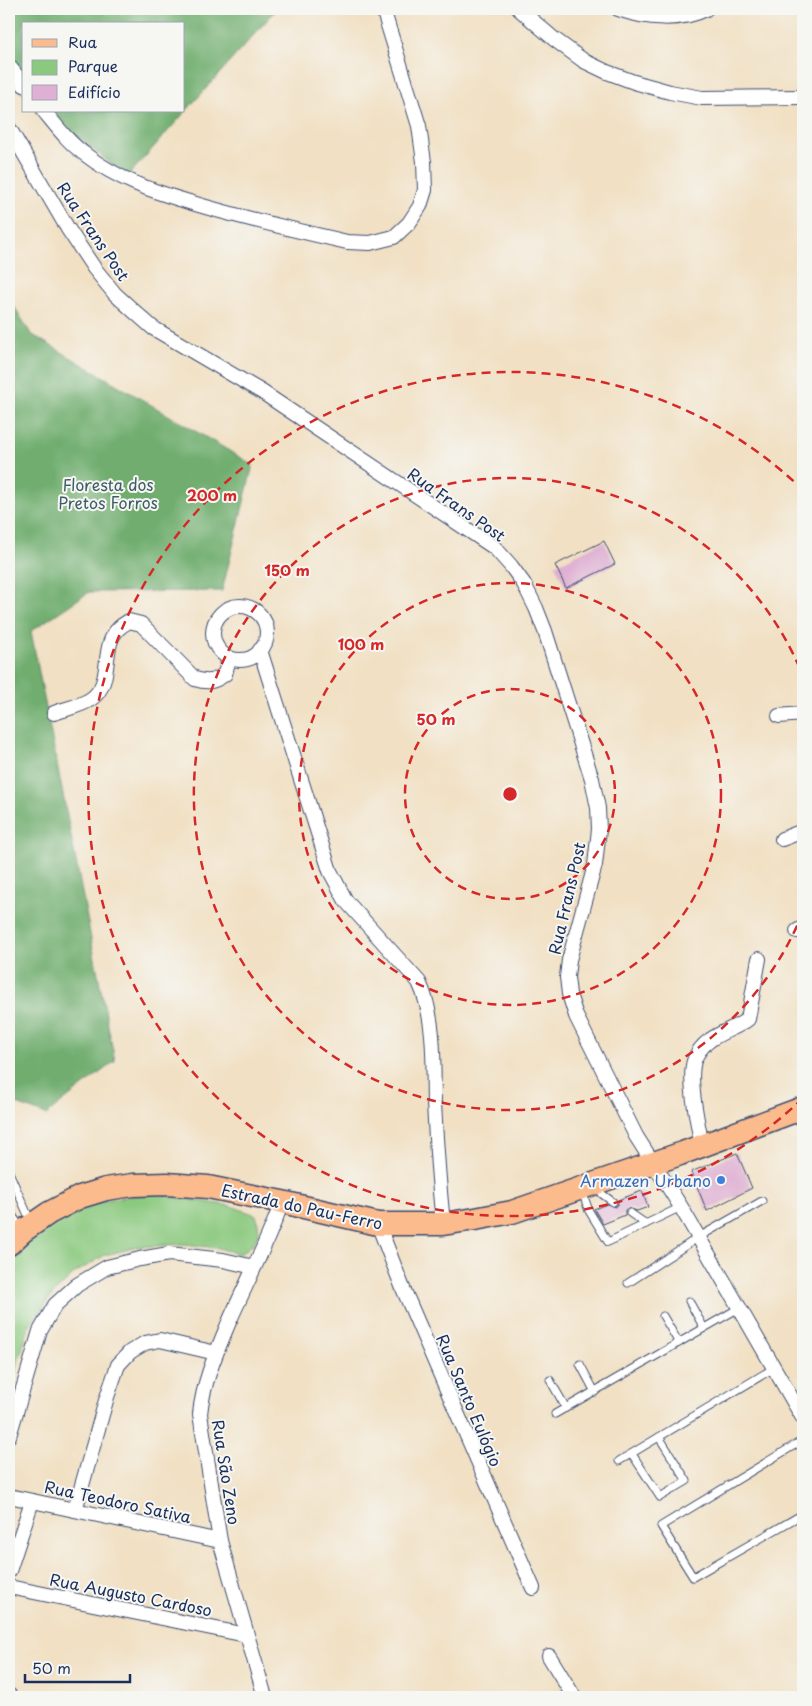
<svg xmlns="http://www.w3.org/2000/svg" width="812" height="1706" font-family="'Playpen Sans',sans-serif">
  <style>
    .green { fill: #8bc97f; stroke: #537c6e }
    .forest { fill: #70ad6e; stroke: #466e66 }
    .building { fill: #dfb0d3 }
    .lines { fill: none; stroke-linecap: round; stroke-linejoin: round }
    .lane-casing { stroke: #3b4a6d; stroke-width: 9 }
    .street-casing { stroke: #3b4a6d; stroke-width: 16 }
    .primary-casing { stroke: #3b4a6d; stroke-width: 25 }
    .lane { stroke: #fff; stroke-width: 7 }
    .street { stroke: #fff; stroke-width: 14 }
    .primary { stroke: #fbbb8d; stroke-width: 22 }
    .ring { fill: none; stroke: #d62828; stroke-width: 2.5; stroke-dasharray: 9 6 }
    .shop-dot { fill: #3f7fe0; stroke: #f6f6f2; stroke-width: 2 }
    .labels { text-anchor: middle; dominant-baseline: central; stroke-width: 4; stroke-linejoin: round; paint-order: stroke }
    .street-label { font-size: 16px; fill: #1b2f5e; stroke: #f6f6f2 }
    .park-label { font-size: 16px; fill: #3d5d68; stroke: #f6f6f2 }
    .shop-label { font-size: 16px; fill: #366cbe; stroke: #f6f6f2; text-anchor: end }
    .centre { fill: #d62828; stroke: #f6f6f2; stroke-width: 2.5 }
    .ring-label { font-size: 15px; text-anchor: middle; font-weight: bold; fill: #d62828; stroke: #f6f6f2; stroke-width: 4; stroke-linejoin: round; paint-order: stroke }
  </style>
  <rect width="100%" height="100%" fill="#f6f6f2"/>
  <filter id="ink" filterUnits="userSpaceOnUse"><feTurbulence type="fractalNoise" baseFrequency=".02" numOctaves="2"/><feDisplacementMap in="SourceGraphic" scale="10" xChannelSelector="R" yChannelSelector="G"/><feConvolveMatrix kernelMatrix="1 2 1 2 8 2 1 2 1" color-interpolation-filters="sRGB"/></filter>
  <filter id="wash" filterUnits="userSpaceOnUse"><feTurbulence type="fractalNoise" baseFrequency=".0096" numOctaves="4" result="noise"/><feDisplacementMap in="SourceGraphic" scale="20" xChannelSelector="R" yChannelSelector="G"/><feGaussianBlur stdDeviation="1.12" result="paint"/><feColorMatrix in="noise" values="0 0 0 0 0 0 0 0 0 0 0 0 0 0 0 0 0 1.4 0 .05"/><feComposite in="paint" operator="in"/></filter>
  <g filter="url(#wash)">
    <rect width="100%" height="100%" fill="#f1e0c3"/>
    <!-- green -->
    <path class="green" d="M155,1194L231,1206L256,1215C262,1237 258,1241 240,1254L218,1248L184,1244L138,1247L105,1255L75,1273L54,1293L30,1324L9,1390V1259C47,1214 97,1196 155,1194Z"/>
    <!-- forest -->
    <g class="forest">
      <path d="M9,9H277L127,177L46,111H184V24H24V94L9,82Z"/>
      <path d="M9,298L31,334L253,465L222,591L89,592L31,631L115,1061L46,1115L9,1101Z"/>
    </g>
    <g id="blocks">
      <!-- building -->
      <g class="building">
        <path d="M604,541L615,564L566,588L555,565Z"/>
        <path d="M737,1153L752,1188L707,1211L691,1172Z"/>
        <path d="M642,1191L648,1207L637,1211L628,1208L625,1210V1215L603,1224L594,1209L607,1204L615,1207L618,1205V1200Z"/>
      </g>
    </g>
  </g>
  <g filter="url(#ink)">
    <use href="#blocks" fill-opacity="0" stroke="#3b4a6d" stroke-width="1"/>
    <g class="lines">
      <defs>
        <g id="lane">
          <path d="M9,1172L31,1222"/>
          <path d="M599,1185L602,1194L613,1202"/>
          <path d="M582,1191L589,1211L608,1242L681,1207"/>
          <path d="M9,1211L22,1229"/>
          <path d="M630,1213L646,1224"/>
          <path d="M628,1283L699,1237L762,1201"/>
          <path d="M689,1301L704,1328"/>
          <path d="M663,1316L679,1343"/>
          <path d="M580,1364L595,1392"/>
          <path d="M550,1380L566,1408"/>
          <path d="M555,1414L739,1308"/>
          <path d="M803,1440L661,1526L693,1577L803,1514"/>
          <path d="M632,1454L660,1497L687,1481L659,1437"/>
          <path d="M619,1461L774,1368"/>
        </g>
        <g id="street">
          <path d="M519,9L554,39L584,61L607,72L634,82L670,92L702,98L803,97"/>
          <path d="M618,9C646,19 680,22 706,9"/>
          <path d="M9,66L24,85"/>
          <path d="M44,111C57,127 69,143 86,155C117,179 152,191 189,202C241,218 294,230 347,242L370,243L394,237L409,223L420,206L425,190L424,162L419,126L383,9"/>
          <path d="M9,128L68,229L94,268L115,294L136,313L153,328L262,392L495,548L511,566L524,584L536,608L545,631L592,779L598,808L599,829L595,865L569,960L567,977L569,994L576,1016L636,1136L681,1207L803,1418"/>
          <circle cx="240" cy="633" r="27"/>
          <path d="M260,650L330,871L346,901L419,982C436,1018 433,1064 434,1103C436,1143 439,1184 443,1224"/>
          <path d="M54,713C65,709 81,706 91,699C115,682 99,647 119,628C122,625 126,623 129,621L141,624L195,679C208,683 214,682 225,674L229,658"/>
          <path d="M779,716L803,714"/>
          <path d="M782,839L803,831"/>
          <path d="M797,931L803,928"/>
          <path d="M702,1146C698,1125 688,1081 694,1061C697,1052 703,1045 710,1040C722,1031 737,1028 748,1019L759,959"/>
          <path d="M378,1224L402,1286L533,1588"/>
          <path d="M9,1436L40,1331L55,1305L77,1285L107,1267L140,1259L169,1254L223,1260L254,1267"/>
          <path d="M9,1496L220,1541"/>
          <path d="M75,1510L107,1397L118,1365L130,1352L145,1343L160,1340L216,1353"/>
          <path d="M9,1571L32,1501"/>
          <path d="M9,1587L246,1635"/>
          <path d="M549,1656L574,1697"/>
          <path d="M9,1695L11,1697"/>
          <path d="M265,1697L220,1541L200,1414C203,1382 217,1351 229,1322C247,1282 267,1243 282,1202"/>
        </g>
        <path id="primary" d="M9,1244L23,1231L49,1213L80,1197L106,1189L133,1185L167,1184L208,1187L282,1202L378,1224H443L475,1219L512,1212L680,1154L803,1108"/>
      </defs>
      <!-- lane casing -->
      <use href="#lane" class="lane-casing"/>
      <!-- street casing -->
      <use href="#street" class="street-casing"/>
      <!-- primary casing -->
      <use href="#primary" class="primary-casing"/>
      <!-- lane -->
      <use href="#lane" class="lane"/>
      <!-- street -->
      <use href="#street" class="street"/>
      <!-- primary -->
      <use href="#primary" class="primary"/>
    </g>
  </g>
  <!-- distance rings -->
  <g class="ring">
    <circle cx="510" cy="794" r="105"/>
    <circle cx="510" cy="794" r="211"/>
    <path d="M803 912A316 316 0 1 1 803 676"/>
    <path d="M803 1098A422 422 0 1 1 803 490"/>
  </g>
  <!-- markers -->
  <circle class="shop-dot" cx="721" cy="1180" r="5"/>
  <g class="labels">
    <!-- street labels -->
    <g class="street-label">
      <text transform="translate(94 231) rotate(56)">Rua Frans Post</text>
      <text transform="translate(457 504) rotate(35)">Rua Frans Post</text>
      <text transform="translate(566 898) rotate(-77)">Rua Frans Post</text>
      <text transform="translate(302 1206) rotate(12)">Estrada do Pau-Ferro</text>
      <text transform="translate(470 1400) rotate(67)">Rua Santo Eulógio</text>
      <text transform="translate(227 1472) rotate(81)">Rua São Zeno</text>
      <text transform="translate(118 1501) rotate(12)">Rua Teodoro Sativa</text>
      <text transform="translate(131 1594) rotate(11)">Rua Augusto Cardoso</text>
    </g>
    <!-- park labels -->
    <g class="park-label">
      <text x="108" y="484">Floresta dos<tspan x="108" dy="18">Pretos Forros</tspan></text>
    </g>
    <!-- shop labels -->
    <g class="shop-label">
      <text x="711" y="1180">Armazen Urbano</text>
    </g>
  </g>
  <circle cx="510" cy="794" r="8" class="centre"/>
  <g class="ring-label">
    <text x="212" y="501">200 m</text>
    <text x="287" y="576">150 m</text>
    <text x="361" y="650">100 m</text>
    <text x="436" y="725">50 m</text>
  </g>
  <!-- margin -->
  <rect width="812" height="1706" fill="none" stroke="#f6f6f2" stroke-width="30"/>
  <!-- legend -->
  <rect x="22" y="22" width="162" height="90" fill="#f6f6f2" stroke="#9ea6b7"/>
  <rect x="32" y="39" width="25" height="8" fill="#fbbb8d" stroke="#9ea6b7"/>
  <text x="68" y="48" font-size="15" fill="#1b2f5e">Rua</text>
  <rect x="32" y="60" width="25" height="15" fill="#8bc97f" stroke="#9ea6b7"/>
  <text x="68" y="72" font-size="15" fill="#1b2f5e">Parque</text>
  <rect x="32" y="85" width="25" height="15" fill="#dfb0d3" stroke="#9ea6b7"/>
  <text x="68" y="98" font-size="15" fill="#1b2f5e">Edifício</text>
  <!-- scale -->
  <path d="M25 1674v8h105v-8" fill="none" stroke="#1b2f5e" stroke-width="2.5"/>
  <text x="32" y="1674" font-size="15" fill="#1b2f5e" stroke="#f6f6f2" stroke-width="4" paint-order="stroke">50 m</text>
</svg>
